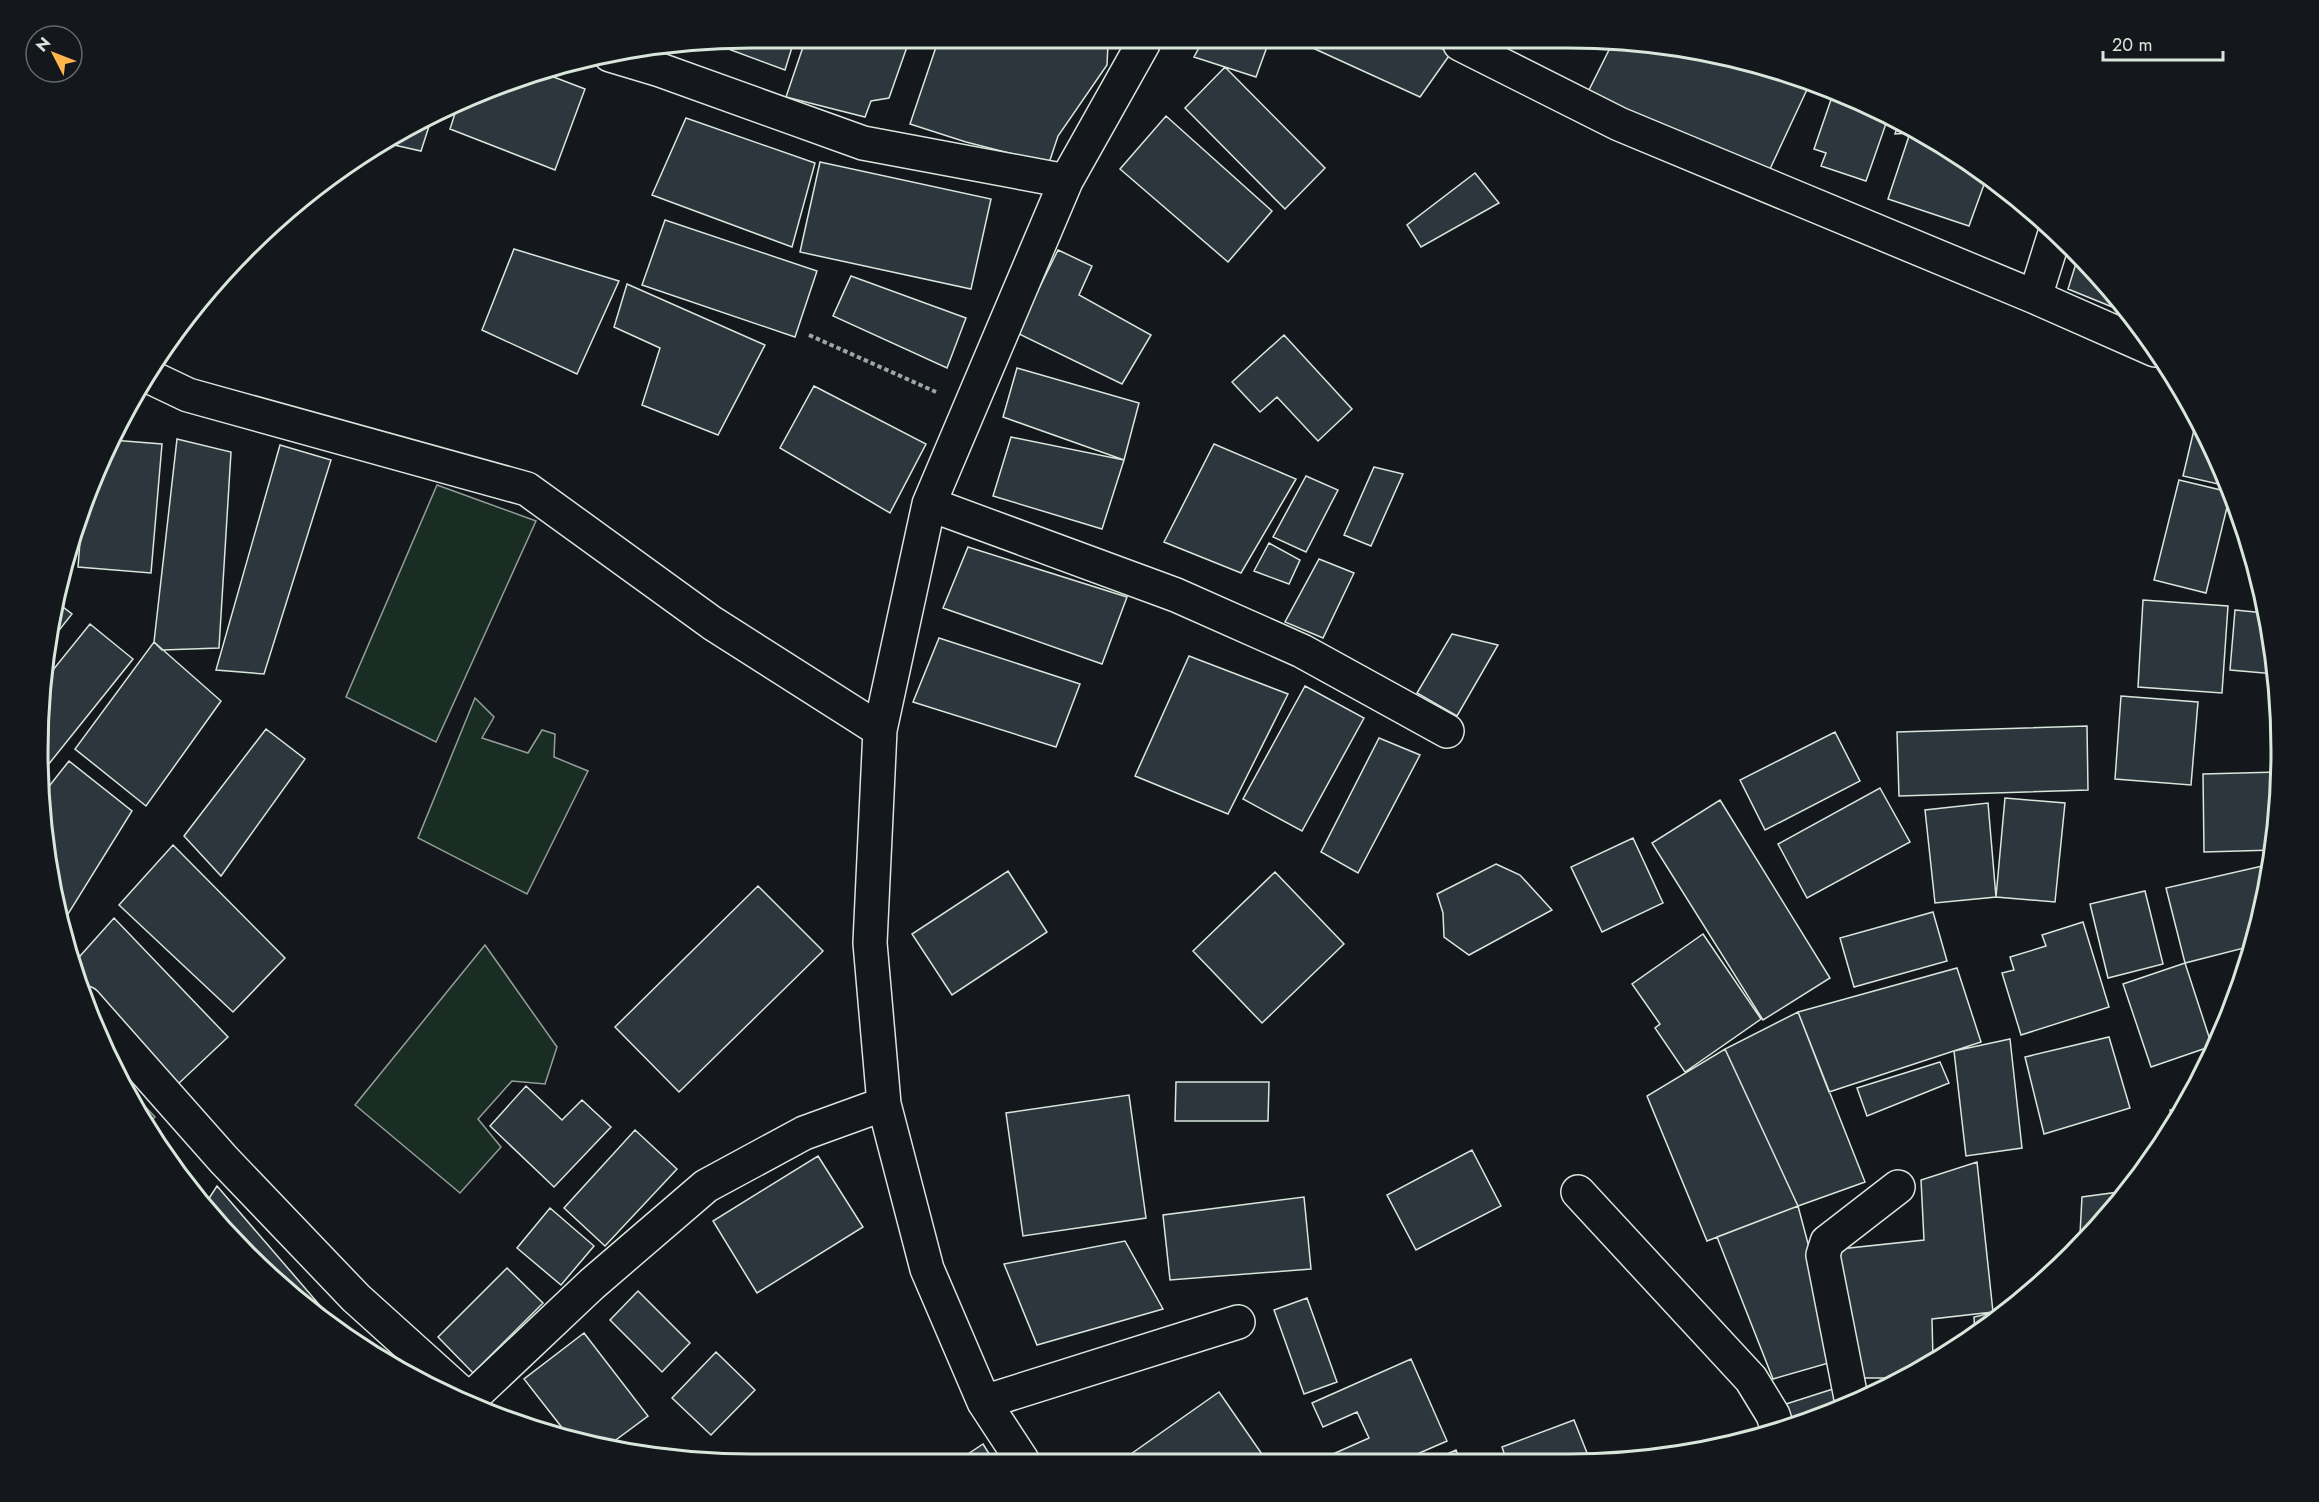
<svg xmlns="http://www.w3.org/2000/svg" width="2319" height="1502" font-family="Jost,sans-serif">
<rect width="100%" height="100%" fill="#14181c"/>
<!-- green -->
<path fill="#1a2d24" stroke="#939e99" stroke-width="1.5" d="M437 485 536 521 436 742 346 697Z
M475 698 494 717 482 738 528 753 542 730 555 734 554 757 588 771 527 894 418 838Z
M485 945 557 1047 545 1084 512 1081 478 1119 501 1147 460 1193 355 1105Z
M124 1084 155 1117 146 1125Z"/>
<!-- building -->
<path fill="#2c363c" stroke="#d8e6dc" stroke-width="1.5" d="M715 44H793L785 70Z
M804 44H908L889 98 871 101 865 117 786 97Z
M937 44H1108L1107 65 1058 136 1049 163 966 142 910 124Z
M1201 44H1268L1256 77 1194 57Z
M1304 44H1432L1451 53 1420 97Z
M1612 44H1661L1797 75 1811 81 1763 184 1588 92Z
M1225 67 1325 168 1285 209 1185 108Z
M538 71 585 89 555 170 450 129 457 107 522 75Z
M1834 91 1889 115 1866 181 1821 166 1826 153 1814 149Z
M1166 116 1272 211 1228 262 1120 169Z
M686 118 815 163 792 247 652 195Z
M431 120 421 151 385 143Z
M1899 122 1986 179 1969 226 1888 199 1910 133 1895 134Z
M820 162 991 199 971 289 800 252Z
M1475 173 1499 203 1421 247 1407 225Z
M665 220 817 271 795 337 642 285Z
M514 249 619 281 577 374 482 330Z
M1058 250 1092 266 1079 295 1151 335 1122 384 1017 333Z
M2078 257 2132 315 2068 289Z
M851 276 966 318 947 368 833 316Z
M627 284 765 345 718 435 642 405 660 348 614 327Z
M1284 335 1352 409 1318 441 1277 397 1260 412 1232 382Z
M1017 368 1139 403 1124 460 1003 417Z
M814 386 926 444 890 513 780 448Z
M2197 417 2208 435 2227 486 2183 476Z
M1011 437 1124 460 1102 529 993 496Z
M177 439 231 452 219 648 162 650 154 642Z
M112 440 162 444 151 573 78 567 83 504Z
M1214 444 1296 479 1241 573 1164 542Z
M280 445 331 460 264 674 216 670Z
M1374 467 1403 474 1371 546 1344 535Z
M1306 476 1338 490 1306 552 1273 537Z
M2179 480 2229 492 2230 495 2206 593 2154 580Z
M1269 543 1300 560 1289 584 1254 571Z
M968 547 1127 597 1102 664 943 608Z
M1319 559 1354 573 1323 638 1285 622Z
M2143 600 2228 606 2222 693 2138 687Z
M59 604 72 614 52 639Z
M2235 610 2265 613 2275 674 2230 670Z
M90 624 133 659 48 765 39 757V705L44 681Z
M1452 634 1498 645 1457 716 1417 693Z
M939 638 1080 684 1056 747 913 702Z
M154 642 221 701 146 806 75 749Z
M1189 656 1288 694 1228 814 1135 776Z
M1305 686 1364 718 1302 831 1243 799Z
M2121 696 2198 702 2191 785 2115 779Z
M2087 726 2088 790 1899 796 1897 732Z
M266 729 305 759 221 876 184 836Z
M1835 732 1860 781 1765 830 1740 780Z
M1379 738 1420 755 1358 873 1321 852Z
M69 761 132 811 60 927 39 799Z
M2278 772 2274 850 2204 852 2203 774Z
M1880 788 1910 842 1807 898 1778 844Z
M2005 798 2065 803 2055 902 1996 897Z
M1720 800 1830 978 1763 1020 1652 843Z
M1988 803 1996 897 1935 903 1925 810Z
M1633 838 1663 903 1602 932 1571 867Z
M173 845 285 958 233 1012 119 905Z
M1496 864 1520 875 1552 910 1469 955 1444 937 1443 913 1437 894Z
M2271 864 2252 946 2185 963 2166 888Z
M1008 871 1047 932 952 995 912 934Z
M1275 872 1344 944 1262 1023 1193 951Z
M758 886 823 951 679 1092 615 1027Z
M2145 891 2163 964 2108 978 2090 904Z
M1933 912 1947 961 1854 987 1840 938Z
M114 918 228 1037 177 1085 74 971 72 965Z
M2083 922 2109 1007 2021 1035 2002 973 2014 970 2010 957 2046 946 2042 935Z
M1703 934 1761 1019 1685 1072 1655 1028 1660 1024 1632 984Z
M2185 963 2212 1046 2151 1067 2123 984Z
M1957 968 1981 1042 1829 1092 1798 1012Z
M1798 1012 1865 1182 1798 1206 1725 1049Z
M2109 1037 2130 1108 2044 1134 2025 1057Z
M2010 1039 2022 1148 1966 1156 1954 1051Z
M1725 1049 1798 1206 1707 1241 1647 1096Z
M1940 1062 1949 1083 1867 1116 1857 1088Z
M1176 1082H1269L1268 1121H1175Z
M526 1086 562 1120 582 1100 611 1127 554 1187 490 1126Z
M1129 1095 1146 1218 1023 1236 1006 1113Z
M2187 1106 2186 1107 2173 1125 2170 1110Z
M635 1130 677 1169 605 1246 564 1208Z
M1472 1150 1501 1206 1416 1250 1387 1195Z
M818 1156 863 1227 757 1293 713 1221Z
M1977 1162 1993 1312 1932 1319 1933 1360 1904 1378H1855L1844 1339 1840 1249 1924 1240 1921 1180Z
M217 1186 336 1324 335 1326 281 1288 206 1203Z
M2126 1191 2105 1221 2083 1241 2080 1234 2082 1197Z
M1304 1197 1311 1269 1170 1280 1163 1215Z
M1798 1206 1839 1360 1773 1379 1717 1237Z
M550 1208 594 1246 561 1285 517 1248Z
M1125 1241 1163 1309 1037 1345 1004 1264Z
M507 1268 543 1303 473 1373 438 1337Z
M638 1291 690 1343 662 1372 610 1320Z
M1307 1298 1337 1382 1304 1394 1274 1310Z
M2012 1308 2003 1317 1975 1334 1974 1317Z
M584 1333 648 1416 609 1445 567 1434 524 1379Z
M716 1352 755 1390 711 1435 672 1398Z
M1411 1359 1447 1441 1399 1462H1315L1369 1438 1357 1412 1323 1427 1312 1403Z
M1833 1389 1839 1408 1793 1425 1786 1404Z
M1219 1392 1264 1457 1258 1461H1121Z
M1574 1420 1591 1463 1507 1462 1502 1447Z
M983 1444 993 1460H959Z
M1456 1450 1461 1462H1429Z"/>
<g fill="none" stroke-linecap="round" stroke-linejoin="round">
<defs>
<path id="street" d="M1460 44 1619 124 2035 297 2155 350
M610 55 660 70 863 143 1066 181
M2035 297 2055 233
M146 375 188 395 527 489 712 623 880 730
M929 504 1176 595 1302 651 1447 731
M85 1003 224 1160 356 1298 469 1400
M1578 1192 1751 1379 1773 1415 1778 1431
M984 1402 1238 1322
M1852 1403 1823 1255 1827 1242 1898 1187
M465 1404 592 1284 706 1186 804 1133 884 1104
M1022 1460 984 1402 927 1269 884 1104 870 943 880 730 929 504 1066 181 1143 44"/>
</defs>
<!-- street casing -->
<use href="#street" stroke="#d8e6dc" stroke-width="36"/>
<!-- path -->
<path stroke="#9da8a2" stroke-width="4" stroke-dasharray="4.5 3" stroke-linecap="butt" d="M809 335 936 392"/>
<!-- street -->
<use href="#street" stroke="#14181c" stroke-width="33"/>
</g>
<!-- crop -->
<path d="M0 0H2319V1502H0ZM751 48H1568A703 703 0 0 1 2271 751V751A703 703 0 0 1 1568 1454H751A703 703 0 0 1 48 751V751A703 703 0 0 1 751 48Z" fill="#14181c" fill-rule="evenodd"/>
<path fill="none" stroke="#d8e6dc" stroke-width="3" d="M751 48H1568A703 703 0 0 1 2271 751V751A703 703 0 0 1 1568 1454H751A703 703 0 0 1 48 751V751A703 703 0 0 1 751 48Z"/>
<!-- north arrow -->
<g transform="translate(54 54) rotate(312)"><circle r="28" fill="#14181c" stroke="#626a69" stroke-width="1.5"/>
<path d="M0-4.5L10 22L0 15L-10 22Z" fill="#ffb74d"/>
<text y="-9" font-size="16" font-weight="bold" text-anchor="middle" fill="#d8e6dc">N</text>
</g>
<!-- scale -->
<path d="M2103 51v9h120v-9" fill="none" stroke="#d8e6dc" stroke-width="3"/>
<text x="2112" y="51" font-size="18" fill="#d8e6dc" stroke="#14181c" stroke-width="4.5" paint-order="stroke">20 m</text>
</svg>
